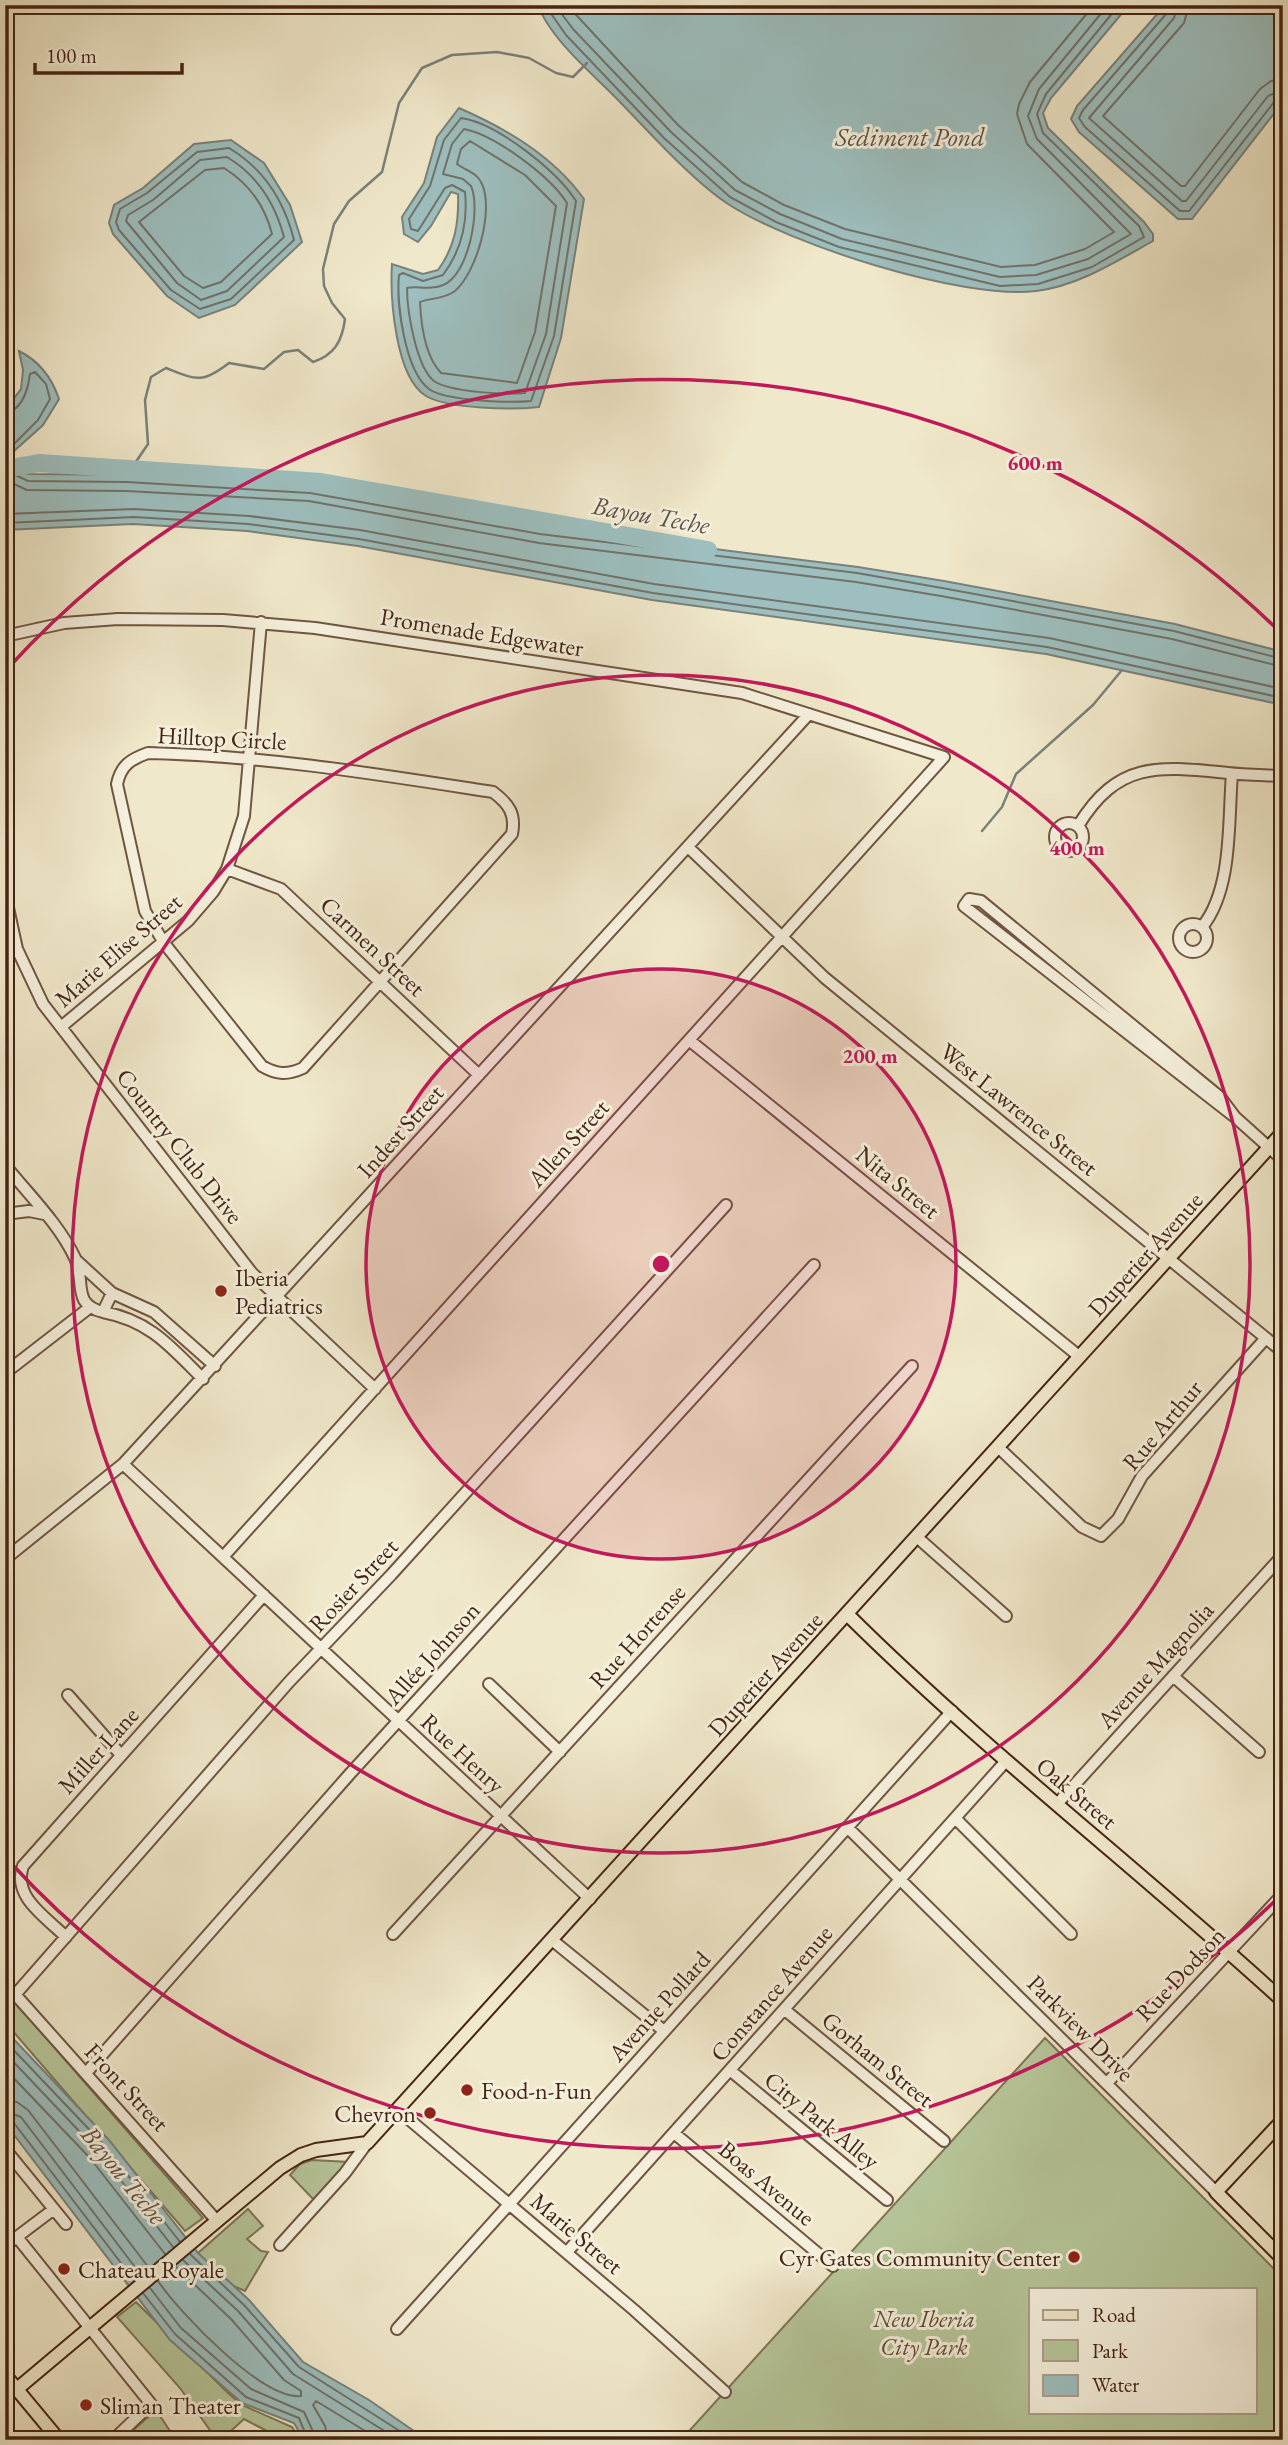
<svg xmlns="http://www.w3.org/2000/svg" width="1288" height="2445" font-family="'EB Garamond',serif">
<rect width="100%" height="100%" fill="#f0e8ca"/>
<filter id="stains"><feTurbulence type="fractalNoise" baseFrequency=".00286" numOctaves="4"/><feColorMatrix values="0 0 0 0 .2 0 0 0 0 .09 0 0 0 0 .02 0 0 0 .5 -.17"/></filter>
<radialGradient id="worn" r=".72"><stop offset=".6" stop-color="#630" stop-opacity="0"/><stop offset="1" stop-color="#630" stop-opacity=".3"/></radialGradient>
<!-- green -->
<path fill="#b6c69a" stroke="#7e7556" stroke-width="2" fill-rule="evenodd" d="M5 1991 203 2218 185 2231 5 2022Z
M1045 2038 1283 2278V2440H681ZM1031 2289H1255V2412H1031Z
M312 2160 348 2162 315 2201 290 2175 300 2164Z
M248 2209 263 2226 247 2239 261 2251 268 2252 245 2291 229 2284 198 2253Z
M136 2302 227 2392 242 2405 292 2427 301 2440H284L244 2419 221 2440H217L180 2388 117 2317Z
M156 2410 176 2440H122Z"/>
<!-- water -->
<path fill="#9dbfbf" stroke="#7a817a" stroke-width="2" d="M538 5H1129L1051 98 1043 113 1048 128 1144 222 1153 234V241C1117 261 1078 286 1036 291 963 300 791 245 728 204 693 181 650 133 620 102 595 76 550 39 538 5Z
M1165 5H1283V102L1192 219H1178L1079 132 1071 119 1077 106Z
M459 108C507 129 553 156 584 199L561 338 539 407C513 410 448 409 426 396 395 377 390 297 392 264L423 274 438 270C455 247 459 223 458 194L451 192 431 226 418 242 404 234 402 217 424 183 437 137Z
M231 140 264 163 290 205 302 242 235 305 199 318 167 296 113 234 109 223 114 205 143 188 194 144Z
M19 351C39 361 52 378 59 399L43 425 13 452 15 468 28 474 127 475 310 486 541 527 858 567 944 581 1175 624 1283 652V705L1046 654 652 600 358 546 247 531 133 524 5 530V410L21 389 23 370Z
M5 2030 109 2140 198 2253 249 2300 303 2362 369 2400 427 2440H304L294 2423 242 2403 170 2340 5 2123Z"/>
<g fill="none" stroke-linecap="round" stroke-linejoin="round">
<!-- shore -->
<path stroke="#717269" stroke-width="2" d="M545 5 566 35 664 138 730 197 776 222 839 247 1000 286 1038 284 1092 267 1144 237 1139 226 1043 133 1037 114 1046 94 1119 5
M555 5 573 29 671 132 735 190 780 214 842 239 1000 277 1036 275 1088 259 1131 234 1037 139 1028 116 1039 89 1108 5
M567 5 678 125 742 182 784 205 845 229 1001 267 1035 265 1085 249 1114 232 1027 144 1017 114 1019 104 1030 82 1094 5
M1169 5 1167 13 1083 110 1079 118 1085 127 1180 211H1189L1274 102 1283 99
M1178 5 1174 18 1089 118 1182 201H1186L1268 96 1283 90
M1189 5 1184 23 1103 116 1181 186H1185L1192 177 1260 89 1271 81 1283 79
M461 118C497 123 557 171 576 201L554 336 531 401C511 403 445 401 429 389 405 371 396 303 399 275L403 273 423 281 443 275C461 251 468 222 465 192L452 185 445 188 418 231 411 229 409 219 430 186 444 140Z
M464 129C495 135 550 176 567 203L546 334 525 393C506 395 449 392 434 381 416 367 407 310 407 288 416 285 430 291 443 285 469 275 481 208 471 186L463 179 443 174 452 144Z
M470 141 525 175 556 206 535 332 517 383 441 373C425 356 421 325 420 302 430 298 445 299 455 291 477 272 494 210 482 184 477 172 466 171 457 164L461 149Z
M229 148C264 169 284 200 294 240L231 299 200 309 171 290 119 230 116 222 120 209 147 193 197 152Z
M227 157C257 175 275 203 284 237L227 291 201 300 177 283 126 221 128 215 153 200 200 160Z
M224 168C248 183 265 206 272 234L221 282 203 288 184 276 139 222 205 170Z
M5 413C23 410 28 389 30 374L35 372 46 384 50 399 38 420 6 452 9 472 28 481 127 482 310 493 540 534 857 573 942 588 1174 631 1283 659
M5 480 27 490 126 491 309 501 539 543 856 582 941 596 1172 639 1283 667
M5 514 134 509 249 516 360 530 654 584 1049 638 1283 689
M5 523 134 517 248 524 359 539 653 593 1047 647 1283 698
M5 2041 104 2145 180 2242
M5 2053 98 2151 173 2247
M5 2069 90 2158 165 2254
M5 2100 17 2102 28 2110 149 2268
M5 2111 21 2117 141 2275
M5 2120 14 2123 134 2280
M190 2254 244 2305 299 2367 414 2440
M183 2260 238 2311 293 2374 399 2440
M158 2281C179 2312 262 2400 301 2396V2391L284 2380 231 2319 175 2266
M150 2288 181 2328 251 2389 304 2412 317 2440
M143 2293 175 2334 246 2397 299 2418 308 2440
M328 2440 325 2426 313 2405 316 2401 380 2440"/>
<!-- stream -->
<path stroke="#7a817a" stroke-width="2.5" d="M127 475 148 444 145 400 151 377 166 368C196 380 202 384 229 363L264 369 284 352 298 350 313 362C334 355 342 342 345 319L332 303 324 286 323 269 334 224 349 201 382 172 399 103 422 68 452 55 497 52 529 58 556 73 573 77 587 63
M982 831 1002 807 1016 774 1093 705 1122 670"/>
<!-- river -->
<path stroke="#9dbfbf" stroke-width="18" d="M5 469 39 463 321 482 708 550"/>
<defs>
<path id="minor" d="M5 636 64 623 118 619 223 620 315 628 742 693 944 757 223 1557
M148 753C267 756 376 774 493 792 509 804 516 814 512 834L303 1068C288 1075 277 1075 262 1066L164 943 145 911 117 784C121 765 131 759 148 753Z
M1055 837a14 14 0 1 1 28 0a14 14 0 1 1-28 0Z
M1078 826C1118 760 1160 766 1228 773 1246 775 1265 775 1283 776
M688 847 825 978 1283 1352
M227 869 281 889 479 1075
M5 894 17 949 43 1004 252 1273 375 1389
M1179 938a14 14 0 1 1 28 0a14 14 0 1 1-28 0Z
M1202 927C1233 889 1228 821 1232 774
M61 1027 188 921 213 892 227 869 244 816 261 622
M689 1040 1080 1357
M1235 1117 1220 1097 981 901 969 899 964 906 1235 1117 1283 1160
M5 1165C29 1195 59 1224 75 1258 86 1282 71 1304 103 1312L112 1293
M5 1190 6 1167
M5 1214 29 1211 44 1214
M77 1261 112 1293 154 1312 215 1366
M103 1312C150 1321 170 1346 203 1379
M5 1373 89 1308
M999 1448 1082 1527 1101 1536 1118 1519 1142 1476 1266 1338
M123 1464 590 1899
M918 1538 1006 1616
M5 1559 123 1464 809 714
M1173 1676 1259 1752
M489 1684 560 1752
M68 1695 121 1755
M1058 1803 1283 1555
M955 1818 1071 1934
M848 1828 1216 2192
M393 1934 912 1366
M66 1937C46 1917 12 1897 23 1866L264 1595
M552 1940 664 2031
M5 1983 217 2221
M14 1996 289 1682 391 1575 726 1205
M785 2010 944 2141
M731 2071 887 2200
M86 2073 348 1776 814 1265
M1107 2083 1283 1894
M398 2110 634 2310 725 2392
M674 2133 833 2266
M5 2149 66 2224
M17 2237 151 2404 113 2440
M280 2245 345 2173 367 2143
M5 2246 54 2209
M567 2252 1006 1761
M397 2329 952 1711"/>
<path id="major" d="M848 1615C985 1751 1140 1870 1283 2001
M1283 2120 1216 2192 1283 2259
M5 2375 59 2440
M17 2389 280 2168 301 2155 316 2150 367 2143 1283 1132"/>
</defs>
<!-- minor casing -->
<use href="#minor" stroke="#705541" stroke-width="14"/>
<!-- major casing -->
<use href="#major" stroke="#452413" stroke-width="16"/>
<!-- minor -->
<use href="#minor" stroke="#f5f0dd" stroke-width="10"/>
<!-- major -->
<use href="#major" stroke="#f0e8ca" stroke-width="12"/>
</g>
<!-- distance rings -->
<circle cx="661" cy="1264" r="295" fill="#c2185b" fill-opacity=".12"/>
<g fill="none" stroke="#c2185b" stroke-width="3.5">
<circle cx="661" cy="1264" r="295"/>
<circle cx="661" cy="1264" r="589"/>
<path d="M1281 1895A884 884 0 0 1 9 1861M9 667A884 884 0 0 1 1281 633"/>
</g>
<!-- markers -->
<g fill="#8f2418" stroke="#f5f0dd" stroke-width="2.5">
<circle cx="221" cy="1291" r="7"/>
<circle cx="467" cy="2090" r="7"/>
<circle cx="430" cy="2113" r="7"/>
<circle cx="1074" cy="2257" r="7"/>
<circle cx="64" cy="2269" r="7"/>
<circle cx="86" cy="2405" r="7"/>
</g>
<g text-anchor="middle" dominant-baseline="central" stroke-width="6" stroke-linejoin="round" paint-order="stroke">
<!-- street labels -->
<g font-size="24" fill="#452413" stroke="#f5f0dd">
<text transform="translate(482 632) rotate(9)">Promenade Edgewater</text>
<text transform="translate(222 738) rotate(3)">Hilltop Circle</text>
<text transform="translate(373 946) rotate(43)">Carmen Street</text>
<text transform="translate(118 950) rotate(-41)">Marie Elise Street</text>
<text transform="translate(1019 1109) rotate(39)">West Lawrence Street</text>
<text transform="translate(400 1131) rotate(-48)">Indest Street</text>
<text transform="translate(568 1143) rotate(-48)">Allen Street</text>
<text transform="translate(180 1146) rotate(52)">Country Club Drive</text>
<text transform="translate(898 1182) rotate(39)">Nita Street</text>
<text transform="translate(1145 1254) rotate(-48)">Duperier Avenue</text>
<text transform="translate(1162 1425) rotate(-50)">Rue Arthur</text>
<text transform="translate(353 1585) rotate(-47)">Rosier Street</text>
<text transform="translate(637 1636) rotate(-48)">Rue Hortense</text>
<text transform="translate(432 1653) rotate(-48)">Allée Johnson</text>
<text transform="translate(1155 1665) rotate(-48)">Avenue Magnolia</text>
<text transform="translate(765 1674) rotate(-48)">Duperier Avenue</text>
<text transform="translate(98 1750) rotate(-48)">Miller Lane</text>
<text transform="translate(463 1753) rotate(43)">Rue Henry</text>
<text transform="translate(1077 1793) rotate(40)">Oak Street</text>
<text transform="translate(1180 1974) rotate(-47)">Rue Dodson</text>
<text transform="translate(771 1993) rotate(-49)">Constance Avenue</text>
<text transform="translate(659 2006) rotate(-48)">Avenue Pollard</text>
<text transform="translate(1081 2028) rotate(45)">Parkview Drive</text>
<text transform="translate(878 2059) rotate(39)">Gorham Street</text>
<text transform="translate(127 2087) rotate(47)">Front Street</text>
<text transform="translate(822 2120) rotate(39)">City Park Alley</text>
<text transform="translate(767 2183) rotate(40)">Boas Avenue</text>
<text transform="translate(577 2233) rotate(40)">Marie Street</text>
</g>
<!-- poi labels -->
<g font-size="24" fill="#452413" stroke="#f5f0dd" text-anchor="start">
<text x="235" y="1277">Iberia<tspan x="235" dy="28">Pediatrics</tspan></text>
<text x="481" y="2090">Food-n-Fun</text>
<text x="416" y="2113" text-anchor="end">Chevron</text>
<text x="1060" y="2257" text-anchor="end">Cyr Gates Community Center</text>
<text x="78" y="2269">Chateau Royale</text>
<text x="100" y="2405">Sliman Theater</text>
</g>
<!-- park labels -->
<g font-size="24" font-style="italic" fill="#614c35" stroke="#f5f0dd">
<text x="924" y="2318">New Iberia<tspan x="924" dy="28">City Park</tspan></text>
</g>
<!-- water labels -->
<g font-size="26" font-style="italic" fill="#5f5247" stroke="#f5f0dd">
<text x="910" y="137">Sediment Pond</text>
<text transform="translate(651 515) rotate(10)">Bayou Teche</text>
<text transform="translate(124 2175) rotate(51)">Bayou Teche</text>
</g>
</g>
<circle cx="661" cy="1264" r="10" fill="#c2185b" stroke="#f5f0dd" stroke-width="3.5"/>
<g font-size="21" text-anchor="middle" font-weight="bold" fill="#c2185b" stroke="#f5f0dd" stroke-width="6" stroke-linejoin="round" paint-order="stroke">
<text x="1035" y="470">600 m</text>
<text x="1077" y="855">400 m</text>
<text x="870" y="1063">200 m</text>
</g>
<!-- margin -->
<rect width="1288" height="2445" fill="none" stroke="#f0e8ca" stroke-width="28"/>
<rect x="7" y="7" width="1274" height="2431" fill="none" stroke="#452413" stroke-width="3.5"/>
<rect x="14" y="14" width="1260" height="2417" fill="none" stroke="#452413" stroke-width="2"/>
<!-- legend -->
<rect x="1029" y="2288" width="228" height="126" fill="#f5f0dd" stroke="#af9e8c" stroke-width="2"/>
<rect x="1043" y="2310" width="35" height="10" fill="#f0e8ca" stroke="#af9e8c" stroke-width="2"/>
<text x="1092" y="2322" font-size="21" fill="#452413">Road</text>
<rect x="1043" y="2340" width="35" height="21" fill="#b6c69a" stroke="#af9e8c" stroke-width="2"/>
<text x="1092" y="2358" font-size="21" fill="#452413">Park</text>
<rect x="1043" y="2375" width="35" height="21" fill="#9dbfbf" stroke="#af9e8c" stroke-width="2"/>
<text x="1092" y="2392" font-size="21" fill="#452413">Water</text>
<!-- scale -->
<path d="M35 63v10h147v-10" fill="none" stroke="#452413" stroke-width="3.5"/>
<text x="46" y="63" font-size="21" fill="#452413" stroke="#f5f0dd" stroke-width="5" paint-order="stroke">100 m</text>
<rect width="100%" height="100%" filter="url(#stains)"/>
<rect width="100%" height="100%" fill="url(#worn)"/>
</svg>
